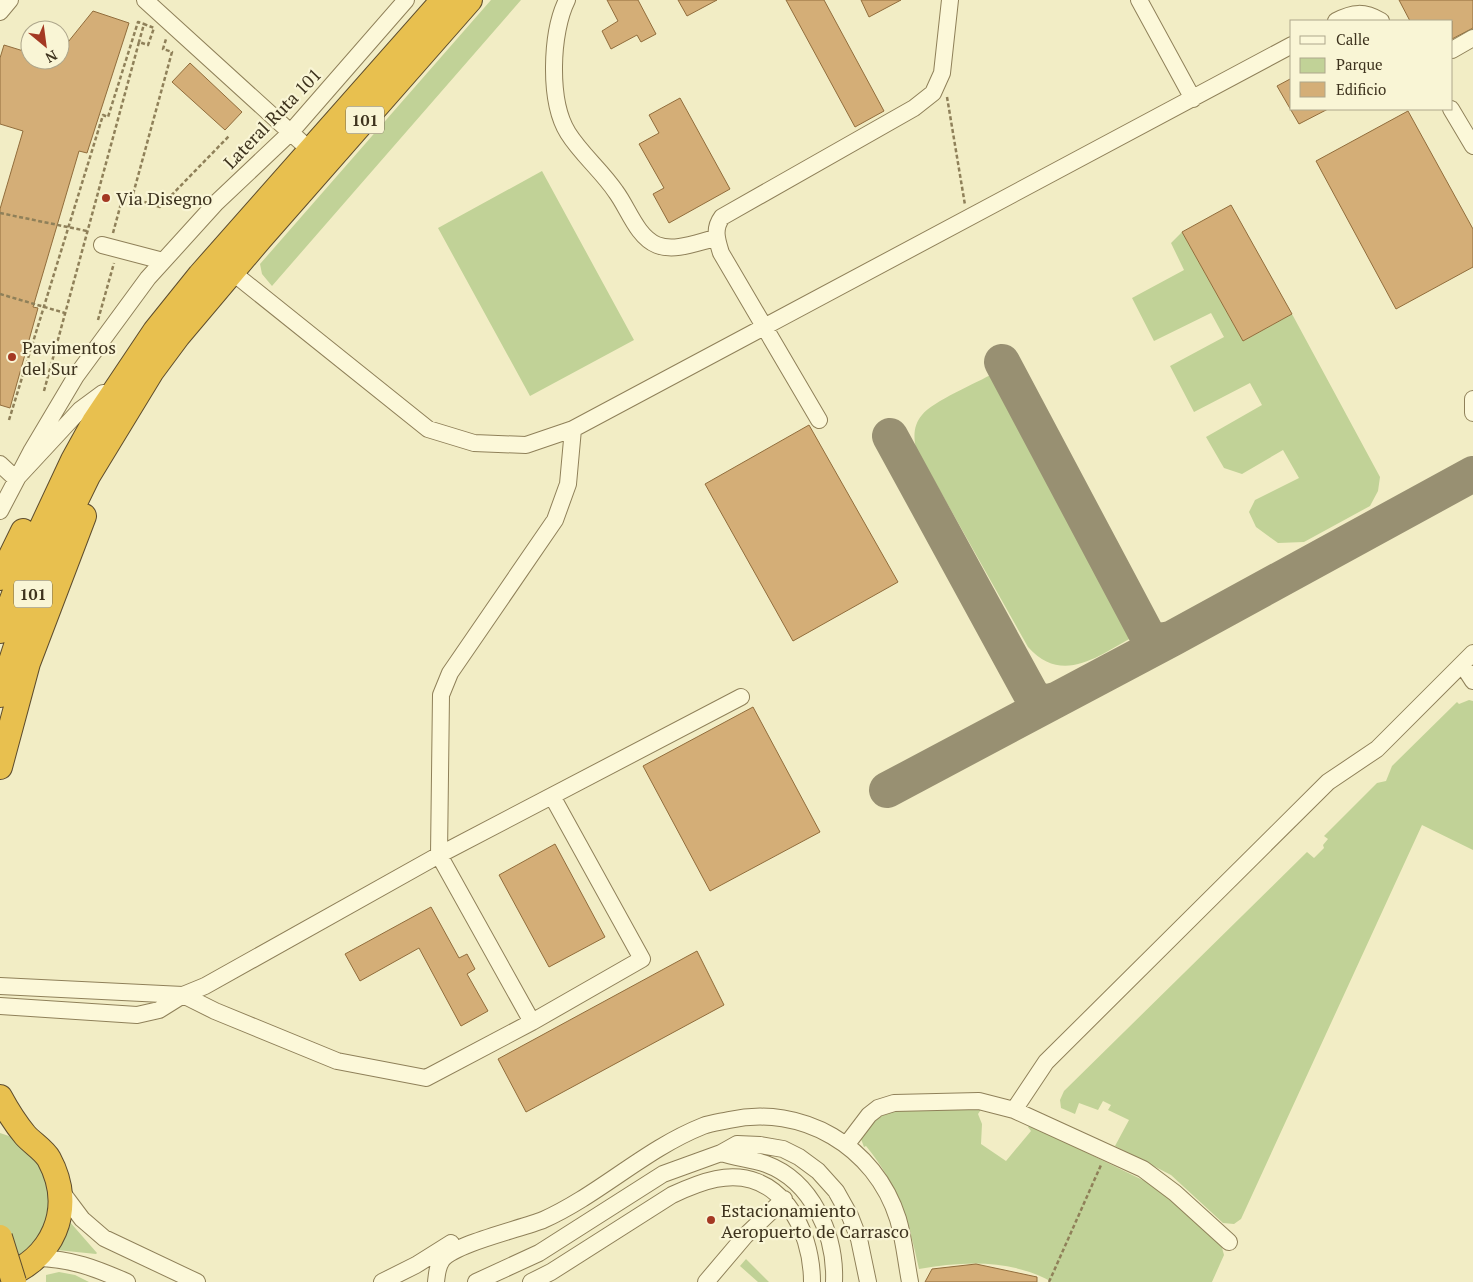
<svg xmlns="http://www.w3.org/2000/svg" width="1473" height="1282" font-family="'PT Serif',serif">
<rect width="100%" height="100%" fill="#f2edc5"/>
<!-- green -->
<path fill="#c1d297" d="M491 0H521L272 286 262 274 260 264Z
M542 171 634 340 530 396 438 228Z
M1182 232 1243 341 1292 314 1380 477 1378 491 1370 506 1304 542 1278 543 1256 527 1249 512 1255 500 1299 478 1283 450 1242 474 1224 468 1206 437 1262 405 1250 383 1194 412 1170 366 1224 337 1211 313 1154 341 1132 298 1184 270 1171 243Z
M994 373 1135 636C1099 655 1063 686 1028 647L916 448C913 436 914 424 922 415 933 401 977 383 994 373Z
M1469 700 1473 701V850L1422 825 1241 1219 1234 1224 1223 1223 1171 1175 1115 1146 1129 1120 1108 1110 1111 1105 1103 1101 1098 1110 1079 1103 1075 1114 1061 1108 1060 1100 1064 1091 1307 852 1314 858 1324 848 1323 845 1328 839 1324 836 1377 783 1386 781 1392 766 1457 702 1459 704Z
M982 1108 978 1114 982 1124 981 1144 1006 1161 1031 1131 1028 1127 1030 1125 1157 1187 1221 1244 1224 1255 1212 1282H1052C1010 1259 965 1261 919 1269 909 1221 898 1185 866 1146L864 1147 861 1139 876 1118 889 1111Z
M0 1133 12 1137 42 1166 51 1206 46 1227 35 1245 0 1268Z
M69 1221 97 1253 96 1254 57 1250Z
M746 1259 769 1282H758L740 1266Z
M59 1272 75 1275 89 1282H46V1275Z"/>
<g fill="none" stroke-linecap="round" stroke-linejoin="round">
<!-- taxiway -->
<path stroke="#989072" stroke-width="36" d="M1002 362 1146 633C1154 642 1162 641 1173 638
M890 436 1032 696 1044 703 1055 700
M887 790 1173 638 1473 474"/>
</g>
<!-- building -->
<path fill="#d4ae77" stroke="#916d3c" d="M607 0H638L656 34 641 42 637 35 611 49 602 31 618 21Z
M678 0H717L687 16Z
M786 0H824L884 111 855 127Z
M861 0H901L869 17Z
M1399 0H1473V28L1452 39V21H1410Z
M93 11 129 23 87 153 79 151 33 307 38 308 10 408 0 405V209L23 131 0 124V58L4 45 30 53V60H60V52Z
M190 63 242 112 225 130 172 82Z
M1292 78V109H1328L1299 124 1277 86Z
M680 98 730 189 669 223 653 194 664 188 639 144 659 133 649 115Z
M1408 111 1473 229V267L1396 309 1316 161Z
M1231 205 1292 314 1243 341 1182 232Z
M809 425 898 582 793 641 705 484Z
M753 707 820 832 710 891 643 766Z
M555 844 605 937 549 967 499 875Z
M431 907 459 958 467 954 475 969 467 974 488 1011 461 1026 419 948 360 981 345 954Z
M697 951 724 1005 526 1112 498 1059Z
M976 1264 1037 1277V1282H925L932 1269Z"/>
<g fill="none" stroke-linecap="round" stroke-linejoin="round">
<defs>
<path id="minor" d="M145 0 311 151
M567 0C551 32 548 101 568 133 581 154 602 171 616 192 628 208 637 237 657 245 675 252 698 242 716 238
M1139 0 1193 99
M0 12 10 0
M1336 21C1353 12 1364 11 1381 21
M1452 50 1473 38
M1451 109 1473 146
M102 245 163 261
M232 272 428 429 474 443 526 445 573 429 1292 45
M1473 399V413
M819 420 721 253C717 240 713 229 722 217L914 108 933 93 942 73 950 0
M0 464 16 479 80 410 103 393
M0 511 32 450 76 376 148 278 216 203 290 133 406 0
M1462 664 1473 681
M0 986 183 995 205 986 439 855 741 697
M0 1006 137 1015 159 1010 183 995 215 1011 337 1061 426 1078 532 1022 642 959 552 796
M532 1022 439 855 441 695 450 673 555 520 568 484 573 429
M847 1144 869 1115 878 1108 894 1103 979 1101 1014 1110
M721 1153C736 1158 752 1159 766 1164 812 1181 836 1235 834 1282
M61 1191 82 1219 104 1238 197 1282
M1229 1242 1175 1193 1143 1169 1014 1110 1046 1062 1328 782 1377 749 1473 653
M37 1258C72 1259 95 1268 127 1282
M382 1282 416 1265 451 1243
M436 1282C437 1274 437 1267 442 1260 454 1244 520 1229 543 1220 599 1195 645 1149 703 1126 711 1123 720 1122 729 1120 802 1104 875 1146 898 1219 904 1239 906 1261 910 1282
M476 1282 539 1253 663 1174 721 1153 737 1144 760 1145 783 1149 799 1157 818 1171 836 1191 850 1216 859 1239 868 1282
M531 1282 551 1272 672 1195C687 1188 701 1182 716 1179 779 1166 812 1228 812 1282
M706 1282 745 1236 784 1199"/>
<path id="highway" d="M0 578 23 531
M0 631 30 552 73 460 94 422 155 331 200 275 443 0
M0 695 28 609 46 562 88 476 152 371 178 336 260 239 470 0
M0 767 28 663 84 516
M0 1097C7 1110 15 1123 25 1135 32 1143 44 1150 49 1159 76 1209 53 1261 0 1278"/>
</defs>
<!-- minor casing -->
<use href="#minor" stroke="#8f8059" stroke-width="18"/>
<!-- highway casing -->
<use href="#highway" stroke="#5d4c2d" stroke-width="26"/>
<!-- path -->
<path stroke="#8f8059" stroke-width="2.5" stroke-dasharray="4 2.5" stroke-linecap="butt" d="M947 97 965 205
M132 198 160 207 229 136
M0 213 87 231
M113 233 123 196 132 198 172 52 163 49 166 39
M0 294 65 313
M98 320 114 263
M44 391 139 42 148 45 154 28 144 24 139 42
M9 420 103 115 108 117 138 22 144 24
M1049 1282 1101 1165"/>
<!-- minor -->
<use href="#minor" stroke="#fcf8d9" stroke-width="16"/>
<!-- highway -->
<use href="#highway" stroke="#e8c04f" stroke-width="24"/>
<defs>
<path id="highway-bridge" d="M0 1237 14 1282"/>
</defs>
<!-- highway-bridge casing -->
<use href="#highway-bridge" stroke="#5d4c2d" stroke-width="26" stroke-linecap="butt"/>
<!-- highway-bridge -->
<use href="#highway-bridge" stroke="#e8c04f" stroke-width="24"/>
</g>
<!-- markers -->
<g fill="#a43923" stroke="#f9f5d5" stroke-width="2">
<circle cx="106" cy="198" r="5"/>
<circle cx="12" cy="357" r="5"/>
<circle cx="711" cy="1220" r="5"/>
</g>
<g text-anchor="middle" dominant-baseline="central" stroke-width="4.5" stroke-linejoin="round" paint-order="stroke">
<!-- shield labels -->
<g fill="#f9f5d5" stroke="#766d55" stroke-width="1">
<rect x="346" y="106.5" width="38" height="27" rx="4"/>
<rect x="14" y="580.5" width="38" height="27" rx="4"/>
</g>
<g font-size="16" font-weight="bold" fill="#3e331e">
<text x="365" y="120">101</text>
<text x="33" y="594">101</text>
</g>
<!-- street labels -->
<g font-size="18" fill="#3e331e" stroke="#f9f5d5">
<text transform="translate(272 118) rotate(-46)">Lateral Ruta 101</text>
</g>
<!-- poi labels -->
<g font-size="18" fill="#3e331e" stroke="#f9f5d5" text-anchor="start">
<text x="116" y="198">Via Disegno</text>
<text x="22" y="347">Pavimentos<tspan x="22" dy="21">del Sur</tspan></text>
<text x="721" y="1210">Estacionamiento<tspan x="721" dy="21">Aeropuerto de Carrasco</tspan></text>
</g>
</g>
<!-- legend -->
<rect x="1290" y="20" width="162" height="90" fill="#f9f5d5" stroke="#aea78c"/>
<rect x="1300" y="36" width="25" height="8" fill="#fcf8d9" stroke="#aea78c"/>
<text x="1336" y="45" font-size="15" fill="#3e331e">Calle</text>
<rect x="1300" y="58" width="25" height="15" fill="#c1d297" stroke="#aea78c"/>
<text x="1336" y="70" font-size="15" fill="#3e331e">Parque</text>
<rect x="1300" y="82" width="25" height="15" fill="#d4ae77" stroke="#aea78c"/>
<text x="1336" y="95" font-size="15" fill="#3e331e">Edificio</text>
<!-- north arrow -->
<g transform="translate(45 45) rotate(151)"><circle r="24" fill="#f9f5d5" stroke="#aea78c"/>
<path d="M0-4L9 19L0 12L-9 19Z" fill="#a43923"/>
<text y="-8" font-size="14" font-weight="bold" text-anchor="middle" fill="#3e331e">N</text>
</g>
</svg>
